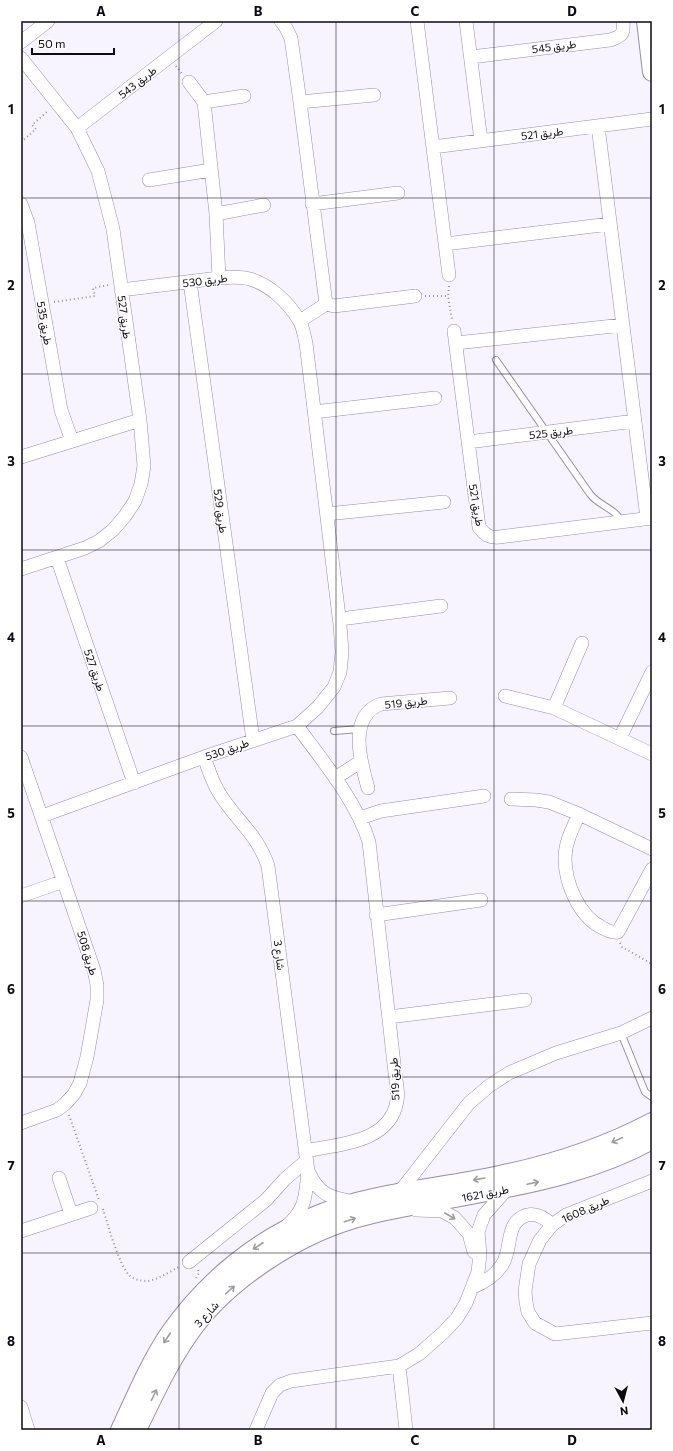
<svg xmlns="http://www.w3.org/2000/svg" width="673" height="1451" font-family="Commissioner,Vazirmatn,sans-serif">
<rect width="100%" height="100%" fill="#f7f3ff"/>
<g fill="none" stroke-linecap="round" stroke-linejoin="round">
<defs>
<path id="lane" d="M496 360 590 494C599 506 617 509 621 522
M334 731 360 729
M621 1033 645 1092 652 1097"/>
<path id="street" d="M281 21 286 28 291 38 300 102 326 304 300 321
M417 21 449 275
M466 21 481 141
M21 42 48 21
M471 57 610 40C623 36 624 33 623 21
M21 58 77 128 98 171 113 229 140 420 144 466 141 484 135 501 125 516 113 530 99 541 85 548 21 569
M189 82 204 102 216 214 219 278
M204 102 244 96
M300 102 374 95
M598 126 647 518
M77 128 216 21
M433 147 652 119
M149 180 211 170
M21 204 28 223 61 410 72 441
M312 204 398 193
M216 214 264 205
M445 244 610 224
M190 282 253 740
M326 304 334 306 415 296
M454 331 479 527C485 535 489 538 499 537L652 518
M456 343 623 325
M314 412 435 398
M468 442 635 421
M21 457 140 420
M327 514 444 502
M57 558 134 783
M340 619 441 606
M505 696 554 708 652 754
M554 708 582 643
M297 726C322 760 357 802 369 842L395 1073C396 1082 399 1093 397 1101 390 1143 339 1144 305 1151
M620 738 652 672
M21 757 94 970 97 985V1000L87 1057 80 1083 74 1094 65 1104 57 1110 21 1123
M204 757C208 768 212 781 218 791 235 820 257 833 268 866L308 1171C305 1197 307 1207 287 1226
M335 778 360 762
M368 788C361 763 347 716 381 704L450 698
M511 799 536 800 549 802 579 814 652 849
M579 814C573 828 565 842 565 858 565 883 579 917 603 928 608 931 612 933 618 932L652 869
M42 816 204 757 297 726 318 707 334 687 340 672 342 652 340 625 306 343C304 336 303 326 299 320 288 302 270 285 250 279 240 276 229 277 219 278L121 290
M360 818 381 811 484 796
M21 896 64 881
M376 915 481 900
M389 1017 525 1000
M308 1171C319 1195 329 1197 353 1202
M59 1178 71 1214
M652 1181 566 1215 552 1225 540 1240 529 1264 525 1291 526 1302 528 1312 535 1323 555 1334 652 1323
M398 1194 469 1103 489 1086 509 1073 556 1053 621 1033 652 1018
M416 1210 442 1211 455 1218 469 1234 474 1252
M21 1231 91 1208
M189 1262 266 1200 285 1179 306 1161
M473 1287C485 1282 495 1276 502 1265 513 1249 504 1222 527 1215 537 1213 545 1218 552 1225
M399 1366 406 1430
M21 1407 28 1430
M256 1430 272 1393 280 1385 291 1381 399 1366 419 1354 444 1332 457 1318 466 1303 478 1272 480 1254 478 1232 484 1215 508 1188"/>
<path id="secondary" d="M646 21 652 72
M120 1430C135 1398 149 1364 169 1334 206 1281 257 1239 317 1215 371 1193 438 1188 495 1176 550 1165 603 1148 652 1122
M137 1430C153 1397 168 1364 189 1334 225 1282 296 1235 357 1218 396 1207 437 1202 476 1194 537 1183 597 1170 652 1140"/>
</defs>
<!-- lane casing -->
<use href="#lane" stroke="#978fa9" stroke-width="8"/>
<!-- street casing -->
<use href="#street" stroke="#978fa9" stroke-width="14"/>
<!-- secondary casing -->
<use href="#secondary" stroke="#978fa9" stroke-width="20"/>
<!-- path -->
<path stroke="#95919c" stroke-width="2" stroke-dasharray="1 3" stroke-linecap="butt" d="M176 66 182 74
M21 142 36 129 32 125 48 111
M449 286 448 296 452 320
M425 296H448
M54 302 95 296 93 288 109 285
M620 943 622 947 652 964
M69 1115 99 1200
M103 1209C108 1225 119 1266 130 1276 135 1280 142 1281 148 1281 159 1279 169 1272 179 1267
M196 1278 199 1273 198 1269"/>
<!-- lane -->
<use href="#lane" stroke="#fff" stroke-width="6"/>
<!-- street -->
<use href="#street" stroke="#fff" stroke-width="13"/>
<!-- secondary -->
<use href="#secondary" stroke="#fff" stroke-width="18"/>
</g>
<!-- one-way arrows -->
<defs><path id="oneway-shaft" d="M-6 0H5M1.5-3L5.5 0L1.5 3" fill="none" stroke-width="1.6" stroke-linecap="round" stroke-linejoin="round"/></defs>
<g stroke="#9e9da1">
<use href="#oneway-shaft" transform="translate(617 1140) rotate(155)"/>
<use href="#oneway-shaft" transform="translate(479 1179) rotate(170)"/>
<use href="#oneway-shaft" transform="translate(533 1183) rotate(-12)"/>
<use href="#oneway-shaft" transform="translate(450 1216) rotate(30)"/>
<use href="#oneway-shaft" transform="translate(350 1220) rotate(-18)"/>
<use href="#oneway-shaft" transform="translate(258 1246) rotate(147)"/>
<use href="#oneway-shaft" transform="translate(230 1290) rotate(-42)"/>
<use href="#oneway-shaft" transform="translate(167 1338) rotate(123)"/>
<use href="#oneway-shaft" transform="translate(154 1395) rotate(-64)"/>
</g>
<!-- grid -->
<path fill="none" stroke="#0d0a13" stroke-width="1" stroke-opacity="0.55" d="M179 21V1430M336 21V1430M494 21V1430M21 198H652M21 374H652M21 550H652M21 726H652M21 901H652M21 1077H652M21 1253H652"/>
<g text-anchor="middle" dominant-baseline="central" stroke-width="3" stroke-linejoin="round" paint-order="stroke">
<!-- street labels -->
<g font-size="11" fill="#0d0a13" stroke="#fff">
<text transform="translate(554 46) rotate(-7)">طريق 545</text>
<text transform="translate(137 82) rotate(-38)">طريق 543</text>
<text transform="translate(542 133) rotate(-7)">طريق 521</text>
<text transform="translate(205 280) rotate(-7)">طريق 530</text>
<text transform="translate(125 317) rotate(82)">طريق 527</text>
<text transform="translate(45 323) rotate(80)">طريق 535</text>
<text transform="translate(551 432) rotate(-7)">طريق 525</text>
<text transform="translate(477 505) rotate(80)">طريق 521</text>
<text transform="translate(221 511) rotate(82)">طريق 529</text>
<text transform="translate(95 670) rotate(71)">طريق 527</text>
<text transform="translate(406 702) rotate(-6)">طريق 519</text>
<text transform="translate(227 749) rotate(-19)">طريق 530</text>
<text transform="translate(88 953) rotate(73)">طريق 508</text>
<text transform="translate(280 955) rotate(83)">شارع 3</text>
<text transform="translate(394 1079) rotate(-93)">طريق 519</text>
<text transform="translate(485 1193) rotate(-11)">طريق 1621</text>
<text transform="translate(585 1209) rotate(-24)">طريق 1608</text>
<text transform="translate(206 1314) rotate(-48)">شارع 3</text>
</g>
</g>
<!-- border -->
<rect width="673" height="1451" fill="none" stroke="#ffffff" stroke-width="44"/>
<!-- north arrow -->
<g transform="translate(623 1401) rotate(173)" stroke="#ffffff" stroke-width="3" paint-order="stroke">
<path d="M0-3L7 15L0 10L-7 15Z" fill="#0d0a13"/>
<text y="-6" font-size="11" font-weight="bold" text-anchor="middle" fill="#0d0a13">N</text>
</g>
<!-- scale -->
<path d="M32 48v6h82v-6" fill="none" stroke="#0d0a13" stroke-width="2"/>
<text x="38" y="48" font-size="12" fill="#0d0a13" stroke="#ffffff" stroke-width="3" paint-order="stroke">50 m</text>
<rect x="22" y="22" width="629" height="1407" fill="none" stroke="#0d0a13" stroke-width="1.5"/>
<g font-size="13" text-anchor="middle" font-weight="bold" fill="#0d0a13">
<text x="101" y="16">A</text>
<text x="258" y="16">B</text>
<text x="415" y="16">C</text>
<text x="572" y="16">D</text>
<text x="11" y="114">1</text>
<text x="662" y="114">1</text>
<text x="11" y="290">2</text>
<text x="662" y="290">2</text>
<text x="11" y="466">3</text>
<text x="662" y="466">3</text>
<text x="11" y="642">4</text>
<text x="662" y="642">4</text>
<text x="11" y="818">5</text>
<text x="662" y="818">5</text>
<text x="11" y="994">6</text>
<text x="662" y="994">6</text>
<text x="11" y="1170">7</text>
<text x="662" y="1170">7</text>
<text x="11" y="1346">8</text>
<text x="662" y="1346">8</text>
<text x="101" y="1445">A</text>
<text x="258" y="1445">B</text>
<text x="415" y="1445">C</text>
<text x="572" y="1445">D</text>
</g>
</svg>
